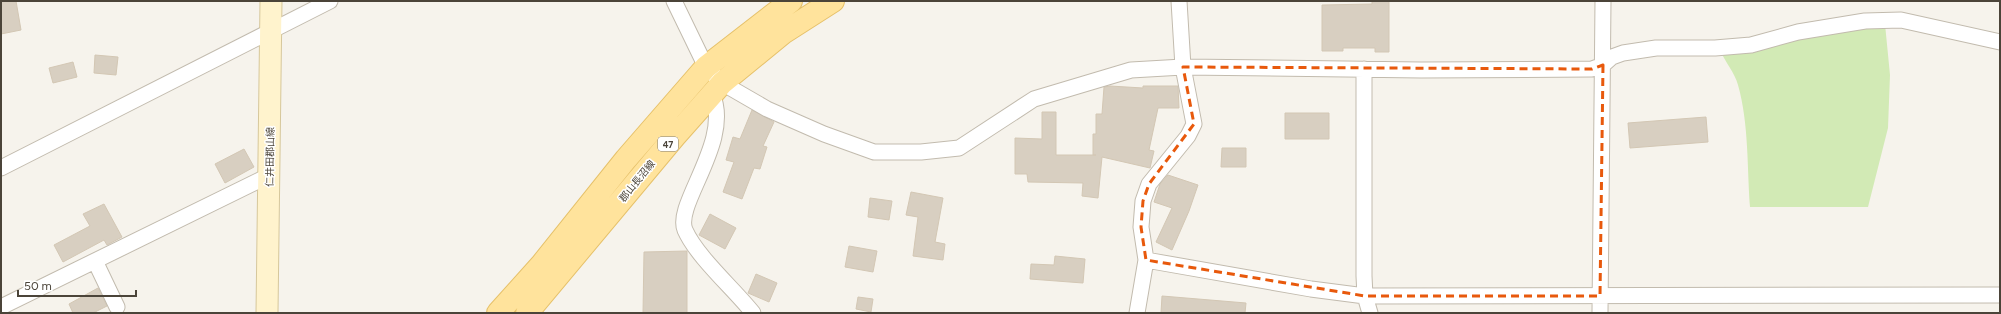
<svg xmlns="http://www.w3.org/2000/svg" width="2001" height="314" font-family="Figtree,'Noto Sans JP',sans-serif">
<rect width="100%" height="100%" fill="#f6f3ec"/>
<!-- green -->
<path fill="#d2eab5" d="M1885 24 1890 75 1888 128 1868 207H1750C1747 167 1749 124 1738 85 1735 73 1725 62 1720 50Z"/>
<!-- building -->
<path fill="#d8cfc1" stroke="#d3c7b4" d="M1 1H16L21 30 1 34Z
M1372 1H1389V52H1375V48H1343V51H1322V5L1372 4Z
M95 55 118 57 116 75 94 73Z
M73 62 77 77 53 83 49 68Z
M1110 86 1143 88V86H1178L1179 108H1158L1149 150 1154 151 1150 168 1102 157 1098 198 1082 196 1083 183 1028 182 1027 174H1015V138L1042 139V112H1056V155H1096H1093V134H1096V114H1102L1104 87Z
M752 110 774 122 763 146 767 147 760 169 754 168 742 199 723 192 734 162 726 160 733 137 740 139Z
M1285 113H1329V139H1285Z
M1706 117 1708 142 1630 148 1628 123Z
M1222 148H1246V167H1221Z
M244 149 254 167 225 183 215 164Z
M1168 175 1198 185 1189 211 1172 250 1156 242 1172 208 1154 202 1160 184Z
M911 192 943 198 935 242 945 244 943 260 913 256 918 217 906 215Z
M870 198 892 201 889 220 868 217Z
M104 204 122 237 107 245 104 240 63 262 54 245 90 226 83 214Z
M710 214 736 228 725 249 699 235Z
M849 246 877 251 873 272 845 267Z
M687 251V313H643L644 252Z
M1055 256 1085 259 1083 283 1030 279 1031 264 1054 265Z
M756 274 777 283 769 302 748 293Z
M98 288 107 306 93 313H73L69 304Z
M1162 296 1246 303 1245 313H1161Z
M858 297 873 299 871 312 856 309Z"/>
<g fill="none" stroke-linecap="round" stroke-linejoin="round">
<defs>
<path id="street" d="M674 1 706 67 722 83 767 109 824 134 874 152H921L959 148 1034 99 1131 70 1183 67 1421 70 1592 69 1603 65 1612 57 1623 53 1656 48H1715L1751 45 1798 32 1865 21 1901 20 2000 42
M1364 69V276L1365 296 1370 313
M712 94C733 141 674 204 685 230 697 257 734 289 753 313
M1 168 330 1
M1146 260 1311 289 1365 296 2000 295
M95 261 117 307
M1 307 270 175
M1137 313 1146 260 1141 227 1143 201 1149 184 1188 136 1194 124 1183 67 1179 1
M1600 313 1603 1"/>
<path id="secondary" d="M267 313 271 1"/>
<path id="primary" d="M498 313 542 264 626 159 706 67 791 1
M527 313 675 136 722 83 783 33 833 1"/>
</defs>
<!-- street casing -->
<use href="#street" stroke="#c2bbae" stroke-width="17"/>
<!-- secondary casing -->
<use href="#secondary" stroke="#d6c79b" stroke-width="23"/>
<!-- primary casing -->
<use href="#primary" stroke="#e6c16a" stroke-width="24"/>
<!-- street -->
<use href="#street" stroke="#fff" stroke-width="15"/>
<!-- secondary -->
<use href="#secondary" stroke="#fff3cd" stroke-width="21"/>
<!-- primary -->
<use href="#primary" stroke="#ffe39c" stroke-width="22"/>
</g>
<!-- marked area -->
<path fill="none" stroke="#e8590c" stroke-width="3" stroke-dasharray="8 5" stroke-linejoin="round" d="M1603 65 1600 296H1365L1146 260 1141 227 1143 201 1149 184 1194 124 1183 67 1592 69Z"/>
<g text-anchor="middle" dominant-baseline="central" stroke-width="3" stroke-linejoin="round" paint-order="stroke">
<!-- shield labels -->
<rect fill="#fff" stroke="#817c74" stroke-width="1" x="658" y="137" width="20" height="14" rx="3"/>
<g font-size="9" font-weight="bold" fill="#4b4439">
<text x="668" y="144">47</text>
</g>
<!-- street labels -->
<g font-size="10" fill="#4b4439" stroke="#fff">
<text transform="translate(270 157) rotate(-89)">仁井田郡山線</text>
<text transform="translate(637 181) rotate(-51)">郡山長沼線</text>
</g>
</g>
<!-- border -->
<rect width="2001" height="314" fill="none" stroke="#4b4439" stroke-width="4"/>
<!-- scale -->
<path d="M18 290v6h118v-6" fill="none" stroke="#4b4439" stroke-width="2"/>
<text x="24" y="290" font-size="12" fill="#4b4439" stroke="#ffffff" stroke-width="3" paint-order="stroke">50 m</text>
</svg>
